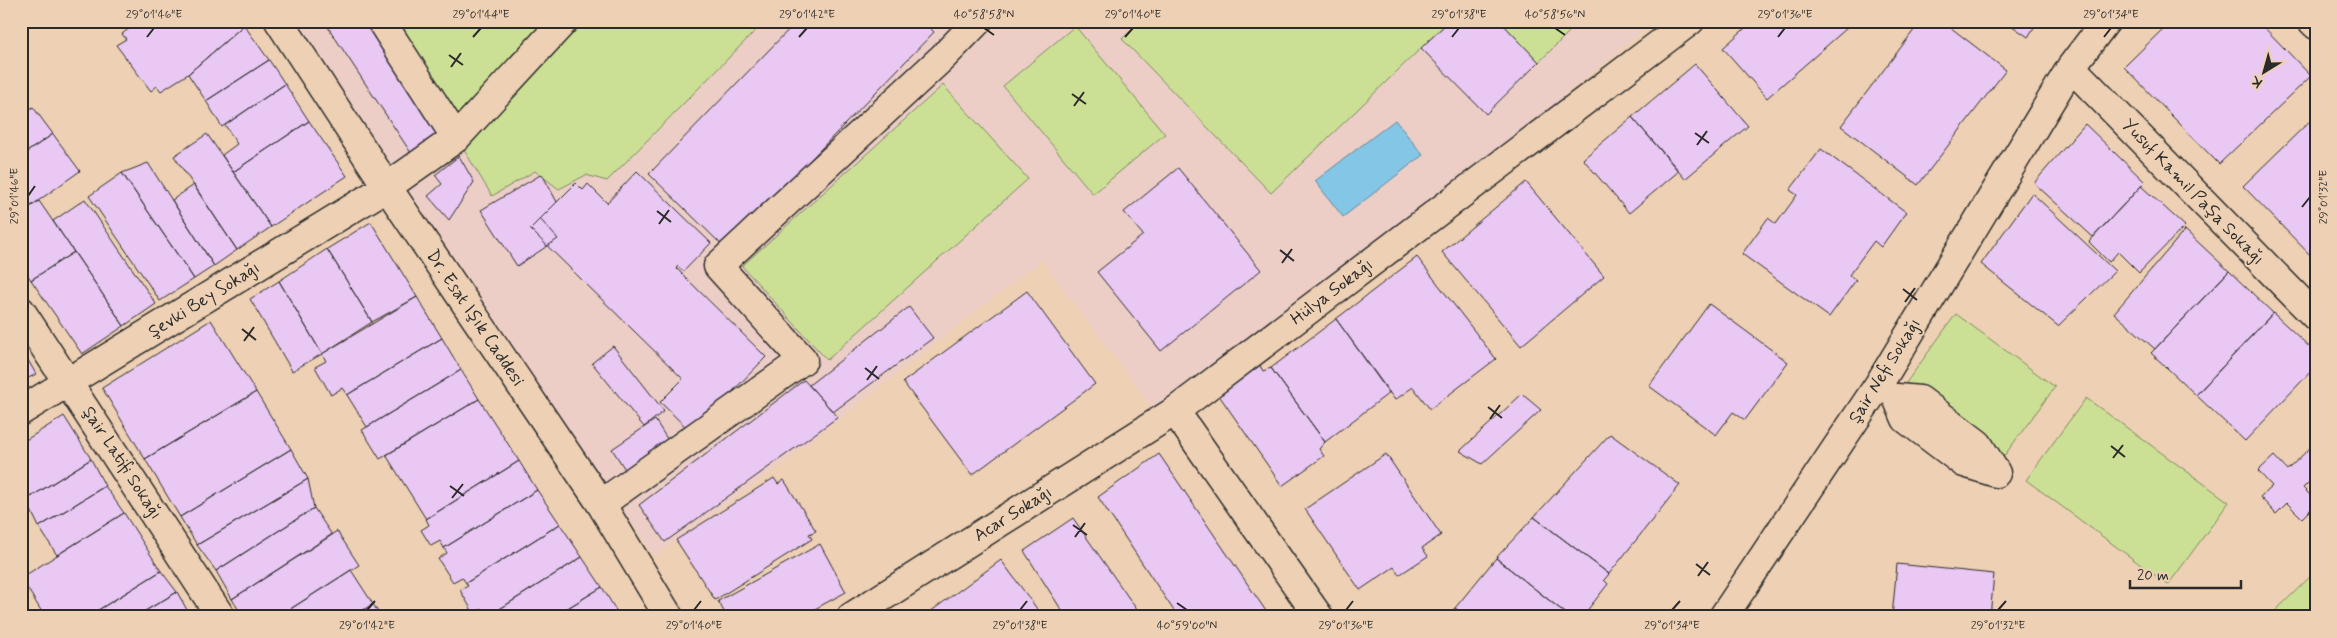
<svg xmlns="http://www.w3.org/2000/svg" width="2337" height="638" font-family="Mynerve,sans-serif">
<rect width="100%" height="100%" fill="#eed1b4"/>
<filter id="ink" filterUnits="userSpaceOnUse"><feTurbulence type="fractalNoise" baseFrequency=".02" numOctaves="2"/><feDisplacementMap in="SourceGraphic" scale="10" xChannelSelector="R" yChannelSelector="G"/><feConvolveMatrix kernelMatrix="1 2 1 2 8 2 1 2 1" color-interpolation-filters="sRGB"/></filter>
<g filter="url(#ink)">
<!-- built -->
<path fill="#eccec7" d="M295 21H1654L1328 293 1155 411 1042 260 771 472 654 556Z"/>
<!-- green -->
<path fill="#cce095" stroke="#7c8660" d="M389 21H551L458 123Z
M578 21H765L607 181 586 175 559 189 535 171 492 196 461 145Z
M1140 21H1449L1271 193 1122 39Z
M1500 21H1580L1539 62Z
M1075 26 1165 134 1093 194 1003 86Z
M943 85 1028 179 827 360 742 266Z
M1956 314 2055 387 2004 456 1906 383Z
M2086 398 2229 502 2168 585 2026 480Z
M2316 571V617H2269Z"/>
<!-- water -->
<path fill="#84c6e5" stroke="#60889b" d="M1395 120 1423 155 1343 217 1315 181Z"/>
<!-- building -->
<path fill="#e9c8f4" stroke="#2b2b2b" d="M122 21H139L129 29Z
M139 21H241L244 25 188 74 161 91 157 86 151 91 116 45 126 39 122 34Z
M324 21H371L448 137 415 159Z
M797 21H923L934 32 725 248 649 174Z
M1449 21H1500L1539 62 1486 114 1421 48Z
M1753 21H1855L1767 98 1723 48Z
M1921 21H1942L2006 70 1918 185 1841 126Z
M2005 21H2038L2028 37Z
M2171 21H2258L2311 76 2219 164 2124 67Z
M244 25 269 60 206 101 188 74Z
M269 60 285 84 222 127 206 101Z
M1695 64 1748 126 1685 179 1632 117Z
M285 84 309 121 233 172 222 155 237 144 225 125Z
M33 107 53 134 21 156V115Z
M2316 115V261L2243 186Z
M1632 117 1679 171 1629 213 1583 159Z
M309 121 347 176 271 227 233 172Z
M2085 124 2145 182 2093 237 2034 183Z
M53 134 80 171 21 213V156Z
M207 134 271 227 237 250 174 156Z
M1821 149 1906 212 1881 247 1874 241 1849 275 1856 280 1829 317 1742 254 1768 218 1776 224 1797 195 1790 190Z
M459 156 474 182 449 220 428 196 442 184 435 175Z
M148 163 214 266 194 279 122 173Z
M1178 168 1261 270 1161 351 1097 272 1143 235 1124 212Z
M637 171 711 243 683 272 678 266 676 268 766 357 692 433 660 402 683 379 530 229 576 183 583 190 588 184 607 203Z
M122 173 194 279 160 301 89 196Z
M542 174 557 202 540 219 558 239 517 266 481 210Z
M1526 182 1604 276 1521 346 1442 252Z
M194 185 237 250 214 266 172 200Z
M2141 186 2185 226 2139 273 2118 252 2109 262 2089 242Z
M2032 193 2115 271 2058 326 1981 264Z
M85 199 156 304 124 326 53 221Z
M39 201 74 252 31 280 21 265V213Z
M371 222 417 297 372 322 327 249Z
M2185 230 2229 271 2155 349 2114 313Z
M327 249 372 322 322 354 279 281Z
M74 252 124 326 82 354 31 280Z
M1417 257 1496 359 1430 409 1413 387 1395 400 1336 319Z
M2229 271 2273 313 2196 395 2151 353Z
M279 281 322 354 292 371 250 299Z
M1027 291 1095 384 972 475 903 382Z
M417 297 442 338 347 395 342 388 331 395 315 367 326 361 322 354Z
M1709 304 1788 362 1745 420 1733 412 1716 435 1649 386Z
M909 307 933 338 833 412 809 385Z
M2273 313 2316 353V366L2245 441 2196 395Z
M1336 319 1389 393 1325 442 1271 368Z
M211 320 256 392 145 459 102 388Z
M442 338 461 370 367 427 347 395Z
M613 346 664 411 644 427 592 363Z
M21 348 36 374 21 382Z
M1258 362 1263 371 1271 368 1325 442 1319 449 1324 456 1282 486 1216 391Z
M461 370 479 399 380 459 362 430Z
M804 380 838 417 665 542 639 505Z
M256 392 291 449 180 517 145 459Z
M1522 394 1541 410 1482 464 1460 451Z
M479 399 519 461 426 519 386 455Z
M64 416 91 459 21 503V443Z
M655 420 671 445 628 474 612 449Z
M1610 434 1680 485 1609 574 1534 517Z
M2313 445 2316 448V475L2303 488 2316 501V504L2302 518 2287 503 2276 514 2260 497 2272 486 2258 471 2274 456 2287 470Z
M291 449 308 479 197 545 180 517Z
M1159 454 1270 617H1178L1098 497Z
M1386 454 1441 535 1422 548 1428 556 1399 575 1394 567 1360 590 1305 509Z
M91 459 105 486 39 527 26 500Z
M519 461 537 490 444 548 440 541 431 546 421 530 429 525 426 519Z
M774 478 778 484 784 480 816 531 809 534 812 539 715 600 676 540Z
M308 479 314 508 216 571 197 545Z
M105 486 124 513 57 555 39 527Z
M537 490 560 524 466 583 462 577 453 582 438 559 447 553 444 548Z
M314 508 332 535 232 599 216 571Z
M124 513 161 571 87 617H45L21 578Z
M1534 517 1609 574 1604 580 1608 584 1582 617 1569 616 1496 558Z
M1073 518 1142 617H1066L1024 551Z
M560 524 582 557 487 617 482 609 474 614 460 590 468 586 466 583Z
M337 531 359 565 278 617H243L232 599Z
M820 544 846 592 800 617H727L718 601Z
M582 557 602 587 553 617H487Z
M1496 558 1569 616 1466 617 1455 608Z
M1001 560 1043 617H923Z
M1897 564 1994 574 1990 617H1892Z
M351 570 373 604 352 617H278Z
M161 571 177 592 135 617H87Z
M602 587 620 617H553Z
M177 592 191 617H135Z
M373 604 381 617H352Z
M1455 608 1466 617H1444Z"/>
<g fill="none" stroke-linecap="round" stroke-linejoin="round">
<defs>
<path id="minor" d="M279 21 387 187 601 504 669 617
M2312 21 2316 25
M2071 67 2316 317
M456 138 564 21
M21 311 221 617
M1897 398 1920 400 1978 444 1996 473 1964 463 1906 419Z
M21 411 387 187 456 138 381 21
M1175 411 1319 617
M601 504 803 360 718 266 943 57 978 21
M851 617 1175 411 1690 21
M1723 617 1879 384 2071 67 2106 21"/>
</defs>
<!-- minor casing -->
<use href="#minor" stroke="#2b2b2b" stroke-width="31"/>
<!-- minor -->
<use href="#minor" stroke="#eed1b4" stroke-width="28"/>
</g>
</g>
<!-- ticks -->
<path fill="none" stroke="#2b2b2b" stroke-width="2" d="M984 28 994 35M1555 28 1565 35M147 37 154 28M473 37 481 28M799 37 807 28M1125 37 1133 28M1452 37 1459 28M1778 37 1785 28M2104 37 2111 28M449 55 463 65M451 67 461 53M1072 94 1086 104M1074 106 1084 92M1695 133 1709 143M1697 145 1707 131M28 196 35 186M2302 207 2310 197M657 211 671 222M659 224 669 210M1280 250 1294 261M1282 263 1292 249M1903 289 1917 300M1905 302 1915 288M242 329 256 340M244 341 254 327M865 368 879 379M867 380 877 366M1488 407 1502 418M1490 419 1500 405M2111 446 2125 457M2113 458 2123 445M450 486 464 496M452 498 463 484M1073 525 1087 535M1075 537 1085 523M1696 564 1710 575M1698 576 1708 562M1177 603 1187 610M367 610 375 601M694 610 701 601M1020 610 1027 601M1346 610 1353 601M1672 610 1680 601M1998 610 2006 601"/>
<g text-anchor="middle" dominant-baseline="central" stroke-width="4" stroke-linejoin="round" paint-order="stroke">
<!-- street labels -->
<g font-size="18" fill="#2b2b2b" stroke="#eed1b4">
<text transform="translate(2193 192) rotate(46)">Yusuf Kamil Paşa Sokağı</text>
<text transform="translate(1332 292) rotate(-37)">Hülya Sokağı</text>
<text transform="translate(204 300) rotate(-32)">Şevki Bey Sokağı</text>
<text transform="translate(475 318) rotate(56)">Dr. Esat Işık Caddesi</text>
<text transform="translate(1885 371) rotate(-58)">Şair Nefi Sokağı</text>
<text transform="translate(122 463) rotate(57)">Şair Latifi Sokağı</text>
<text transform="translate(1013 514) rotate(-32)">Acar Sokağı</text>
</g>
</g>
<!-- margin -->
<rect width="2337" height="638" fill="none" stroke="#eed1b4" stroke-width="55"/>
<!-- north arrow -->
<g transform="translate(2264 72) rotate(217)" stroke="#eed1b4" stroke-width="4" paint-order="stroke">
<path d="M0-4L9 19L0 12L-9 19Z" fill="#2b2b2b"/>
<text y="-8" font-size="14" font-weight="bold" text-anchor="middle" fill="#2b2b2b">K</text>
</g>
<!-- scale -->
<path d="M2130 580v8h111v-8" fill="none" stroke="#2b2b2b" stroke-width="2.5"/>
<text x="2137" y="580" font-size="15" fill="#2b2b2b" stroke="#eed1b4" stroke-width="4" paint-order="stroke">20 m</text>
<rect x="28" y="28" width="2282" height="582" fill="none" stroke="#2b2b2b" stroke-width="2"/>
<g font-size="12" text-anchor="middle" fill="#2b2b2b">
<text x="154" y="18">29°01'46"E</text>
<text x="481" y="18">29°01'44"E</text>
<text x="807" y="18">29°01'42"E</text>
<text x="984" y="18">40°58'58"N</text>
<text x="1133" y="18">29°01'40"E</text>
<text x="1459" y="18">29°01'38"E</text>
<text x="1555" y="18">40°58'56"N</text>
<text x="1785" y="18">29°01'36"E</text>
<text x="2111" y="18">29°01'34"E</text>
<text transform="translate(14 196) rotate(-90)" y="4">29°01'46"E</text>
<text transform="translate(2323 197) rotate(-90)" y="4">29°01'32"E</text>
<text x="367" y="629">29°01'42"E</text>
<text x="694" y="629">29°01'40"E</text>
<text x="1020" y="629">29°01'38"E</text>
<text x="1187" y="629">40°59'00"N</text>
<text x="1346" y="629">29°01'36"E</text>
<text x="1672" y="629">29°01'34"E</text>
<text x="1998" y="629">29°01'32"E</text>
</g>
</svg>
